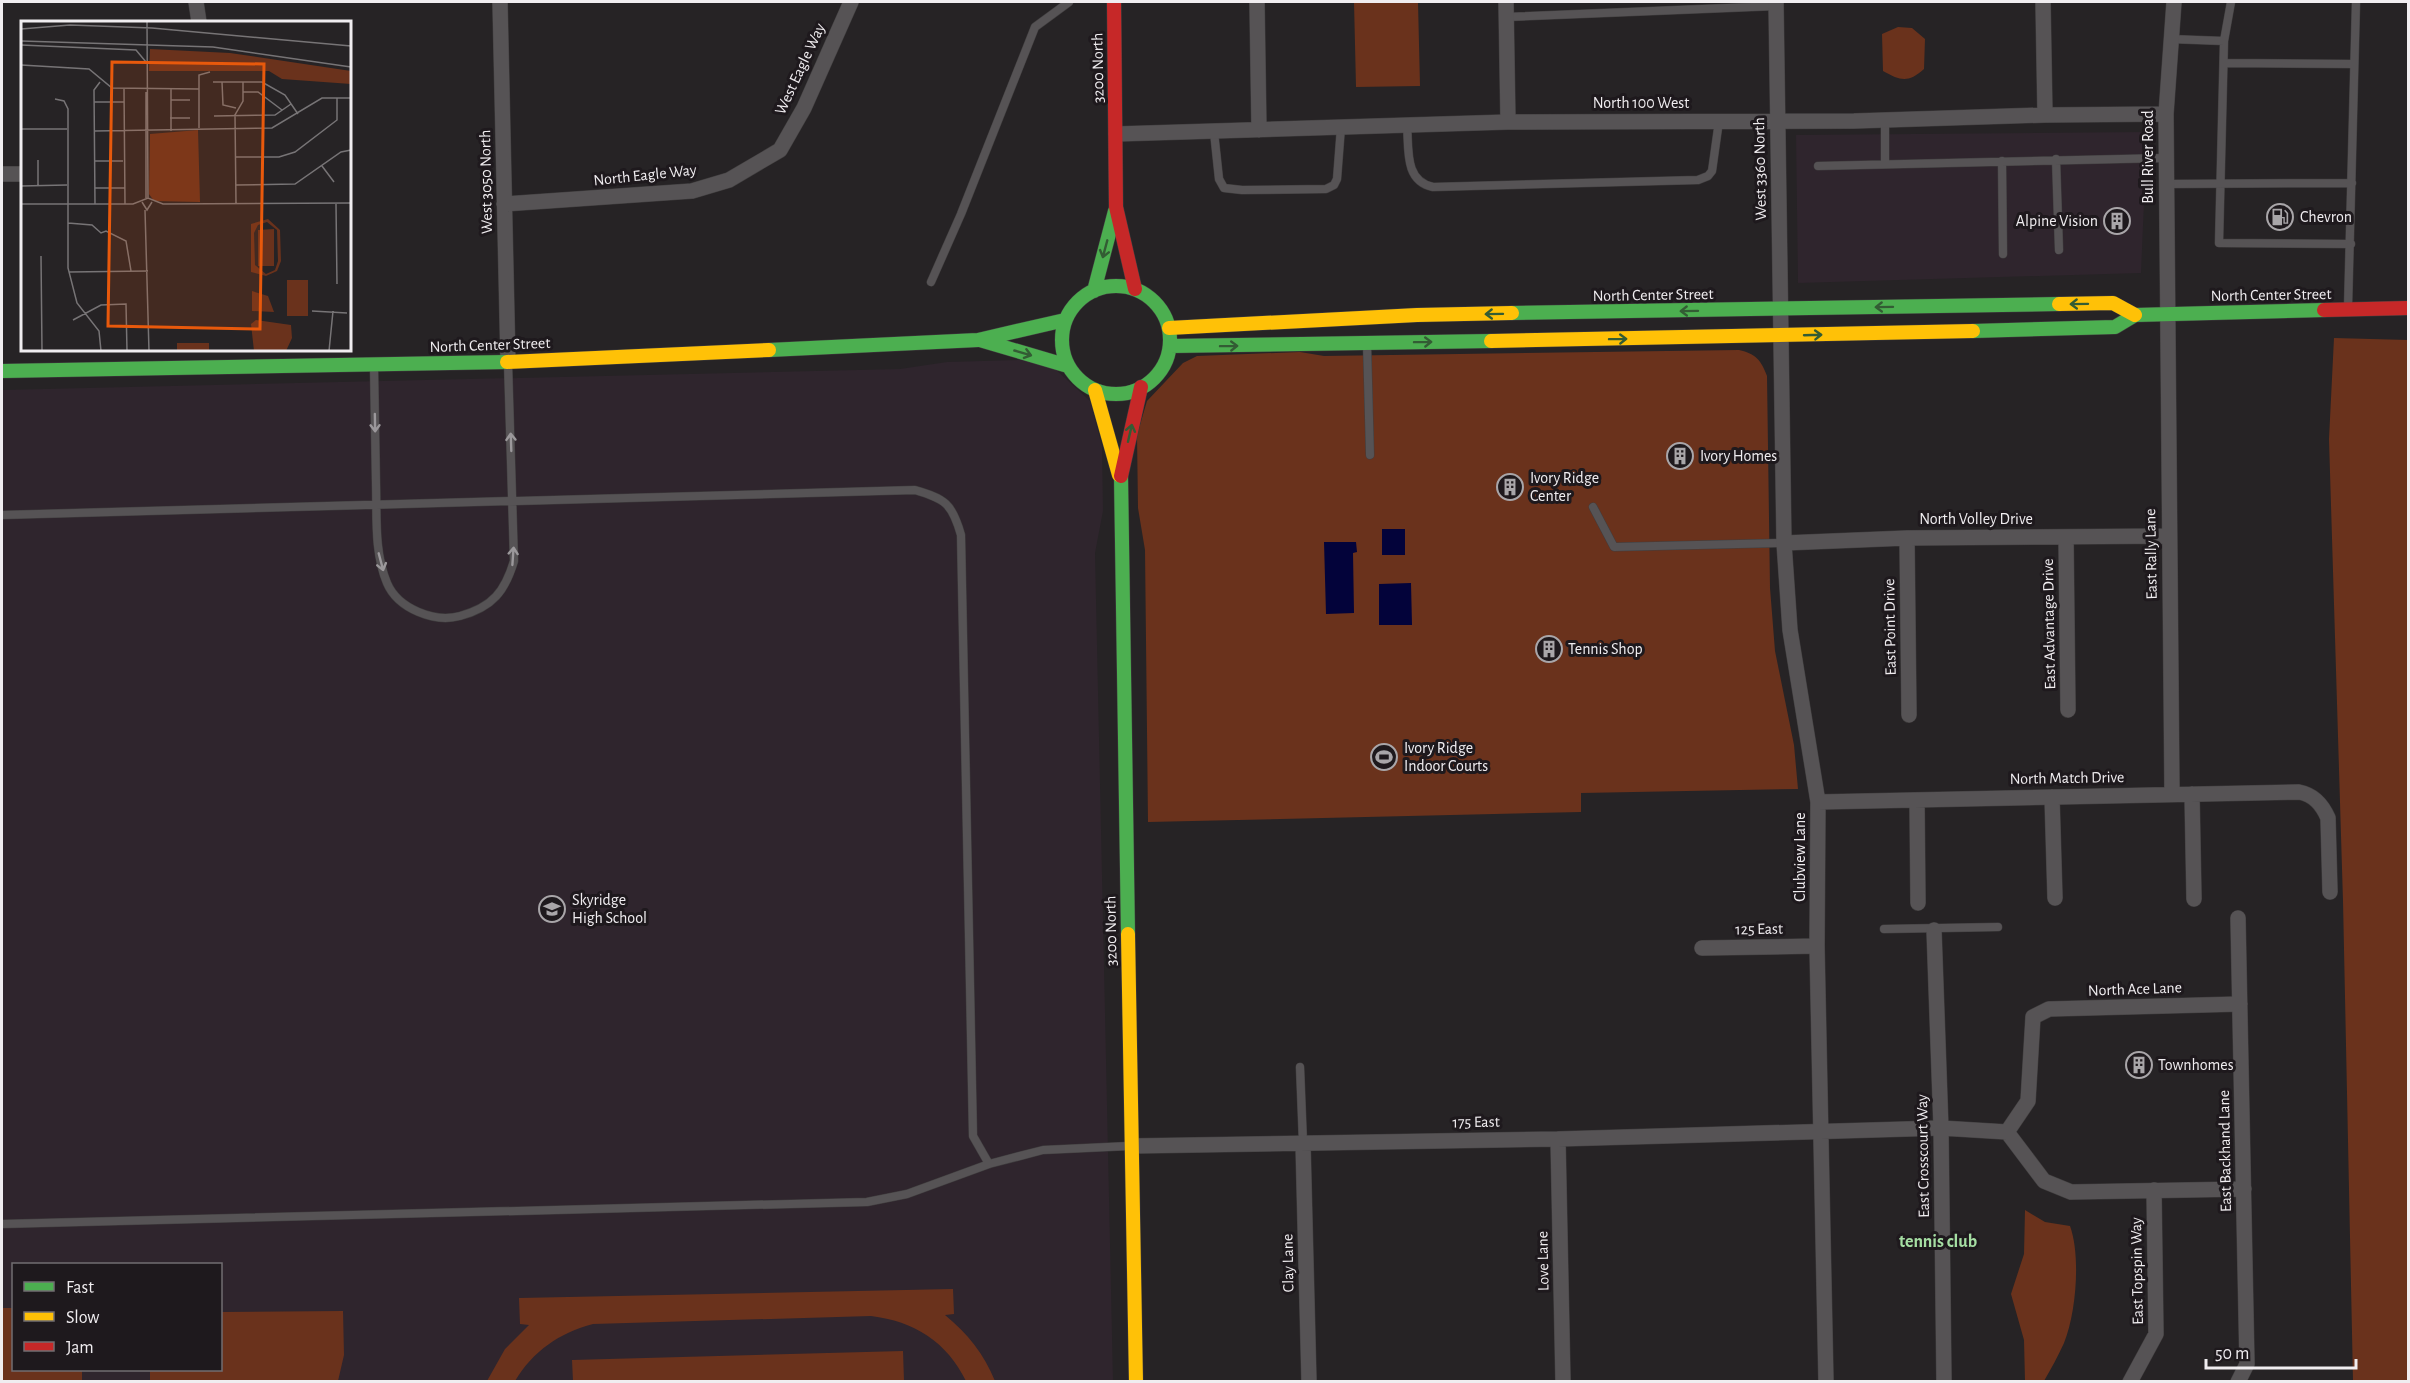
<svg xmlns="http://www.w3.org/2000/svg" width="2410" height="1383" font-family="'Alegreya Sans',sans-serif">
<rect width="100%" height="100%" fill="#262325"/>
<!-- built -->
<path fill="#2f252d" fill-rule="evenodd" d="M2147 132 2141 273 1798 283 1796 135Z
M1020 360 1053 367 1090 401 1102 446 1103 511 1095 553 1113 1381H2V390L900 369 947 362ZM14 1264H220V1370H14Z"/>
<!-- green -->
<path fill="#6a321c" d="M1354 2H1418L1420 86 1356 87Z
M1898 27 1912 28 1925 39 1924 69C1908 83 1901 81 1883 71L1882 34Z
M2334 338 2408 340V1381H2353L2343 901 2329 439Z
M1739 350C1756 354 1761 360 1767 376L1770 588 1775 651 1794 745 1798 789 1581 793V812L1148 822 1145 550 1138 508 1137 435 1147 401 1183 363 1197 356 1300 352 1324 356Z
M2025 1210 2045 1222 2070 1226C2081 1256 2076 1314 2064 1343 2058 1356 2051 1369 2044 1381H2025L2024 1340 2011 1294 2024 1254Z
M953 1289 954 1314 945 1315C968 1334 984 1354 995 1381H966C947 1342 914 1321 871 1316L593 1324C559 1333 533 1351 515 1381H487L505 1349 529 1325 520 1324 519 1298Z
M2 1308H13L14 1370H82V1381H2Z
M343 1311 344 1355 338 1381H150V1370H220L221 1312Z
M903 1351 904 1381H573L572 1360Z"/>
<!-- water -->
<path fill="#03033a" d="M1382 529H1405V555H1382Z
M1324 542H1356L1357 552 1353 553 1354 613 1326 614Z
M1411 583 1412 625H1379V584Z"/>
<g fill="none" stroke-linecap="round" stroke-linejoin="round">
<defs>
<path id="lane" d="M2231 2 2224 41 2219 243 2351 244
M1506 17 1776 6
M2170 39 2224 41
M2224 63 2354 64
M1885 120V164
M1407 125C1409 149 1404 181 1433 187L1698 180 1708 176 1712 171 1719 121
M1214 132 1219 179 1224 188 1242 190 1326 189 1334 185 1337 179 1341 127
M2056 159 2059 250
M2002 161 2003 254
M1818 166 2166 158
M2166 184 2352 183
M931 282 961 214 1035 27 1069 2
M2348 308 2356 2
M1367 344 1370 455
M374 366C375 405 375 445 376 484 377 517 374 552 387 583 398 609 435 623 460 616 493 607 505 591 514 561L508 363
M1593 507 1614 547 1784 543
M2 515 915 490C945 499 952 503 961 535L973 1136 989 1164
M1884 929 1998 927
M1300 1067 1303 1143
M2 1224 867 1202 907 1194 989 1164 1043 1150 1129 1146"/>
<path id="street" d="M196 2 199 22
M500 2 508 362
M1257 2 1259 130
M1506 2 1508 122
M1776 2 1784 543 1790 630 1818 802 1817 946 1826 1382
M2043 2 2045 115
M1116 134 1508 122 1854 121 2045 115 2166 114
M2 174H22
M504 204 692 191 729 180 780 150 804 108 851 2
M2066 537 2068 710
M1907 538 1909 715
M1784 543 1907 538 2169 536
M2172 794 2166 114 2174 2
M2192 794 2194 899
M2052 797 2055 898
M1917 800 1918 903
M1818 802 2299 792C2314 795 2322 804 2328 818L2330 892
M1934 930 1941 1128 1944 1382
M1702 948 1817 946
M2007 1132 2028 1101 2033 1017 2049 1009 2240 1004
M1558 1139 1563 1382
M1303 1144 1309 1382
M1131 1146 1558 1139 1941 1128 2007 1132 2044 1181 2071 1192 2244 1189
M2130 1382 2156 1334 2154 1190
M2238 1382 2247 1364 2238 918"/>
<path id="fast" d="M1062 340a54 54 0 1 1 108 0a54 54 0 1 1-108 0Z
M1094 291 1115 211
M1512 313 2059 304
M1973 331 2115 327 2135 315 2324 310
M980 340 1068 366
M1170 346 1491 341
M769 350 978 340 1065 320
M2 371 507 362
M1121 476 1128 934"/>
<path id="slow" d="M2059 304 2113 303 2135 315
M1169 328 1417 315 1512 313
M1491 341 1973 331
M507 362 769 350
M1095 390 1119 475
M1128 934 1136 1382"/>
<path id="jam" d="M1114 2 1116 207 1135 289
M2324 310 2408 308
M1121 476 1141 387"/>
</defs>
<!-- lane casing -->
<use href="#lane" stroke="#403e3f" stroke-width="9"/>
<!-- street casing -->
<use href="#street" stroke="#403e3f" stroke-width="16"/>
<!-- fast casing -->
<use href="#fast" stroke="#403e3f" stroke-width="15"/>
<!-- slow casing -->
<use href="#slow" stroke="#403e3f" stroke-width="15"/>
<!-- jam casing -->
<use href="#jam" stroke="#403e3f" stroke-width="15"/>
<!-- lane -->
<use href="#lane" stroke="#565355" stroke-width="8"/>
<!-- street -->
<use href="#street" stroke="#565355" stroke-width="15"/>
<!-- fast -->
<use href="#fast" stroke="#4caf50" stroke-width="14"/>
<!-- slow -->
<use href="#slow" stroke="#ffc107" stroke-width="14"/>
<!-- jam -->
<use href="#jam" stroke="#c62828" stroke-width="14"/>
</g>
<!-- one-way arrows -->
<defs><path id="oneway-shaft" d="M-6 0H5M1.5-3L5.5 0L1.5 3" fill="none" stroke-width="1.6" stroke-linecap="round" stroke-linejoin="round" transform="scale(1.5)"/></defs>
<g stroke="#335c34">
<use href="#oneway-shaft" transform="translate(1105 249) rotate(105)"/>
<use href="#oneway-shaft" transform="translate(2079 304) rotate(179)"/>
<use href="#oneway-shaft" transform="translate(1884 307) rotate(179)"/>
<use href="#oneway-shaft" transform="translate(1689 311) rotate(179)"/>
<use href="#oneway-shaft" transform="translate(1494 314) rotate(179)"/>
<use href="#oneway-shaft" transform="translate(1813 335) rotate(-2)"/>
<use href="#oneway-shaft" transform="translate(1618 339) rotate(-1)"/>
<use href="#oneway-shaft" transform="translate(1423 342) rotate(-1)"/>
<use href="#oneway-shaft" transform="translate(1229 346) rotate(-1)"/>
<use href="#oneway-shaft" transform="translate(1023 353) rotate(16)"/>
<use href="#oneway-shaft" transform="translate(1130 433) rotate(-77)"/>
</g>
<g stroke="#9b989b">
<use href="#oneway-shaft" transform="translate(375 423) rotate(89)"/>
<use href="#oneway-shaft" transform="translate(511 442) rotate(-92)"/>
<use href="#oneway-shaft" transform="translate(513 556) rotate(-86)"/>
<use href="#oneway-shaft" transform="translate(381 562) rotate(75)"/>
</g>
<!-- icons -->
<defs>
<symbol id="fuel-ring" viewBox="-11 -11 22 22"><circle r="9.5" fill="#1e191d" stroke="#a9a6a9" stroke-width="1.5"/><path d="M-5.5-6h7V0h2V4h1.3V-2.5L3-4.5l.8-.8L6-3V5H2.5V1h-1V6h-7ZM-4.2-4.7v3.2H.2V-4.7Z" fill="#a9a6a9"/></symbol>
<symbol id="building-ring" viewBox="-11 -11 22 22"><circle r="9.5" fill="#1e191d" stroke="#a9a6a9" stroke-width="1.5"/><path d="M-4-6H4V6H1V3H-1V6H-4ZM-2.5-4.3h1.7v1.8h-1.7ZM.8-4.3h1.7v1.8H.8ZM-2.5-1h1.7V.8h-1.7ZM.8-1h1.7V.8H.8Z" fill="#a9a6a9"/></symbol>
<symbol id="stadium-ring" viewBox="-11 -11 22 22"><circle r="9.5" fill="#1e191d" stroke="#a9a6a9" stroke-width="1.5"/><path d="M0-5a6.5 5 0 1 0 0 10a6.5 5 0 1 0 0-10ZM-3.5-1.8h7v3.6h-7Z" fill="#a9a6a9"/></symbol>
<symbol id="school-ring" viewBox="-11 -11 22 22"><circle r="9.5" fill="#1e191d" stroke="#a9a6a9" stroke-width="1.5"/><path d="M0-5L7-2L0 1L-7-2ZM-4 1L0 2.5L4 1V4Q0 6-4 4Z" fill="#a9a6a9"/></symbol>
</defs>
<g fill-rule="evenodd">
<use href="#fuel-ring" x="2265" y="202" width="30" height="30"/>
<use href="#building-ring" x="2102" y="206" width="30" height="30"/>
<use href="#building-ring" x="1665" y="441" width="30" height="30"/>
<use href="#building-ring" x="1495" y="472" width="30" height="30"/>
<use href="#building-ring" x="1534" y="634" width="30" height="30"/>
<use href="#stadium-ring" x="1369" y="742" width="30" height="30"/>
<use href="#school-ring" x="537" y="894" width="30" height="30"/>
<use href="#building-ring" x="2124" y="1050" width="30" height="30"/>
</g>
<g text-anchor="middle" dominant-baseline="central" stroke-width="6" stroke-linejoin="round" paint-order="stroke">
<!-- street labels -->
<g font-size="16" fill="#f0edf0" stroke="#1e191d">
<text transform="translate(1098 68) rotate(-91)">3200 North</text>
<text transform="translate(800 69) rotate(-65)">West Eagle Way</text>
<text x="1641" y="103">North 100 West</text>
<text transform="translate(2148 157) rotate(-90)">Bull River Road</text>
<text transform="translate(1760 169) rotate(-91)">West 3360 North</text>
<text transform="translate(645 175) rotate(-6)">North Eagle Way</text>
<text transform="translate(486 182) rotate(-91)">West 3050 North</text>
<text transform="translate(1653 295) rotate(-1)">North Center Street</text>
<text transform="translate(2271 295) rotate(-1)">North Center Street</text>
<text transform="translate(490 345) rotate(-2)">North Center Street</text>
<text x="1976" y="519">North Volley Drive</text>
<text transform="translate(2151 554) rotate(-91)">East Rally Lane</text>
<text transform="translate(2049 624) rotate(-91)">East Advantage Drive</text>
<text transform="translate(1890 627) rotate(-91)">East Point Drive</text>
<text transform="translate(2067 778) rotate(-1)">North Match Drive</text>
<text transform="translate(1800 857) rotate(-90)">Clubview Lane</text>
<text transform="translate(1759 929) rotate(-1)">125 East</text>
<text transform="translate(1111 931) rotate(-91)">3200 North</text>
<text transform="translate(2135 989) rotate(-2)">North Ace Lane</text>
<text transform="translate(1476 1122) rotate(-1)">175 East</text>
<text transform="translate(2225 1151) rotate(-91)">East Backhand Lane</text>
<text transform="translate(1923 1156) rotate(-91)">East Crosscourt Way</text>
<text transform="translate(1543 1261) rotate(-91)">Love Lane</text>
<text transform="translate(1288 1263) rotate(-91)">Clay Lane</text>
<text transform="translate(2137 1271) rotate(-91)">East Topspin Way</text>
</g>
<!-- poi labels -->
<g font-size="16" fill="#f0edf0" stroke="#1e191d" text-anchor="start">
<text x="2300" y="217">Chevron</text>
<text x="2098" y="221" text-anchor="end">Alpine Vision</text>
<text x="1700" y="456">Ivory Homes</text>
<text x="1530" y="478">Ivory Ridge<tspan x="1530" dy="18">Center</tspan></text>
<text x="1568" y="649">Tennis Shop</text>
<text x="1404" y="748">Ivory Ridge<tspan x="1404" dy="18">Indoor Courts</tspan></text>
<text x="572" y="900">Skyridge<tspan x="572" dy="18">High School</tspan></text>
<text x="2158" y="1065">Townhomes</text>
</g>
<!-- neighbourhood labels -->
<g font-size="18" font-weight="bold" fill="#a5dea3" stroke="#1e191d">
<text x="1938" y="1242">tennis club</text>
</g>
</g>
<!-- overview -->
<g transform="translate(21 21)">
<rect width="330" height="330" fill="#262325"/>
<path d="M129 28 209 32 330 50V63L261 58 248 50H128ZM177 109 179 181 133 180 128 173 129 113ZM247 198 259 209 260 240 256 250 245 255 230 251V203ZM246 201 256 209 257 240 254 249 245 253 234 244 233 212 237 204ZM253 208V245H237V209ZM266 259H287V295H266ZM231 270 247 275 253 291 231 290ZM235 299 270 304 271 317 265 330H233L230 303ZM156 322H188V330H156Z" fill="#6a321c" fill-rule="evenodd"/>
<path fill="none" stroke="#777476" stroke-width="1.5" d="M126 0 127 177M0 8 49 4 131 7 330 25M0 20 192 26 330 46M0 24 115 29 125 41M0 44 68 48 91 67 178 68M192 61H241L264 74 277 93M201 61 202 84 215 87M103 68 104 183M150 68V110M222 71H237L261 89M34 78 43 80 47 88V247L56 282 78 310 80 330M150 79H169M73 81H103M193 95 254 94 270 83M149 97H169M178 107V54L189 51M0 108H46M74 110 251 107 301 77H330M215 136H258L274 131 316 99V77M17 139V164M74 140H102M301 145 313 161M215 164 274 163 320 131 330 129M0 165 46 164M74 167H104M125 177V71M121 181 126 189 131 181M215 182 214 94 222 80V61M0 183H112L127 177 142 183 330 182M74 183 73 69 79 61M315 183 316 263M124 189 128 330M47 202 71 204 80 212 85 210 105 220 110 250M20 235 21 330M48 251 127 250M291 290 326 292M52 299 80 284 105 283 106 330M308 330 312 290"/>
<path fill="#e8590c" fill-opacity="0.15" stroke="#e8590c" stroke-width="3" d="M91 41 243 43 239 308 87 305Z"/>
<rect width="330" height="330" fill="none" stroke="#f0edf0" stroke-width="3"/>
</g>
<!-- border -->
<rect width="2410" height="1383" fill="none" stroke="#f0edf0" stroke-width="6"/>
<!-- legend -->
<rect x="12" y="1263" width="210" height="108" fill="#1e191d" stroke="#726e71" stroke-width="1.5"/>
<rect x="24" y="1282" width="30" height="9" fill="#4caf50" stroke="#726e71" stroke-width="1.5"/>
<text x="66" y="1293" font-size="18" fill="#f0edf0">Fast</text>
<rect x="24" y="1312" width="30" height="9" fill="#ffc107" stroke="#726e71" stroke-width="1.5"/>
<text x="66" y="1323" font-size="18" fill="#f0edf0">Slow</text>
<rect x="24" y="1342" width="30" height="9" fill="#c62828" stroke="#726e71" stroke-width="1.5"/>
<text x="66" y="1353" font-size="18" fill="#f0edf0">Jam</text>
<!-- scale -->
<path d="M2206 1359v9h150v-9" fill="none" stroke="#f0edf0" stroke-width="3"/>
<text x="2215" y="1359" font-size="18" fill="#f0edf0" stroke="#1e191d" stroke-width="4.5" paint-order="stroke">50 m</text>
</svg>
